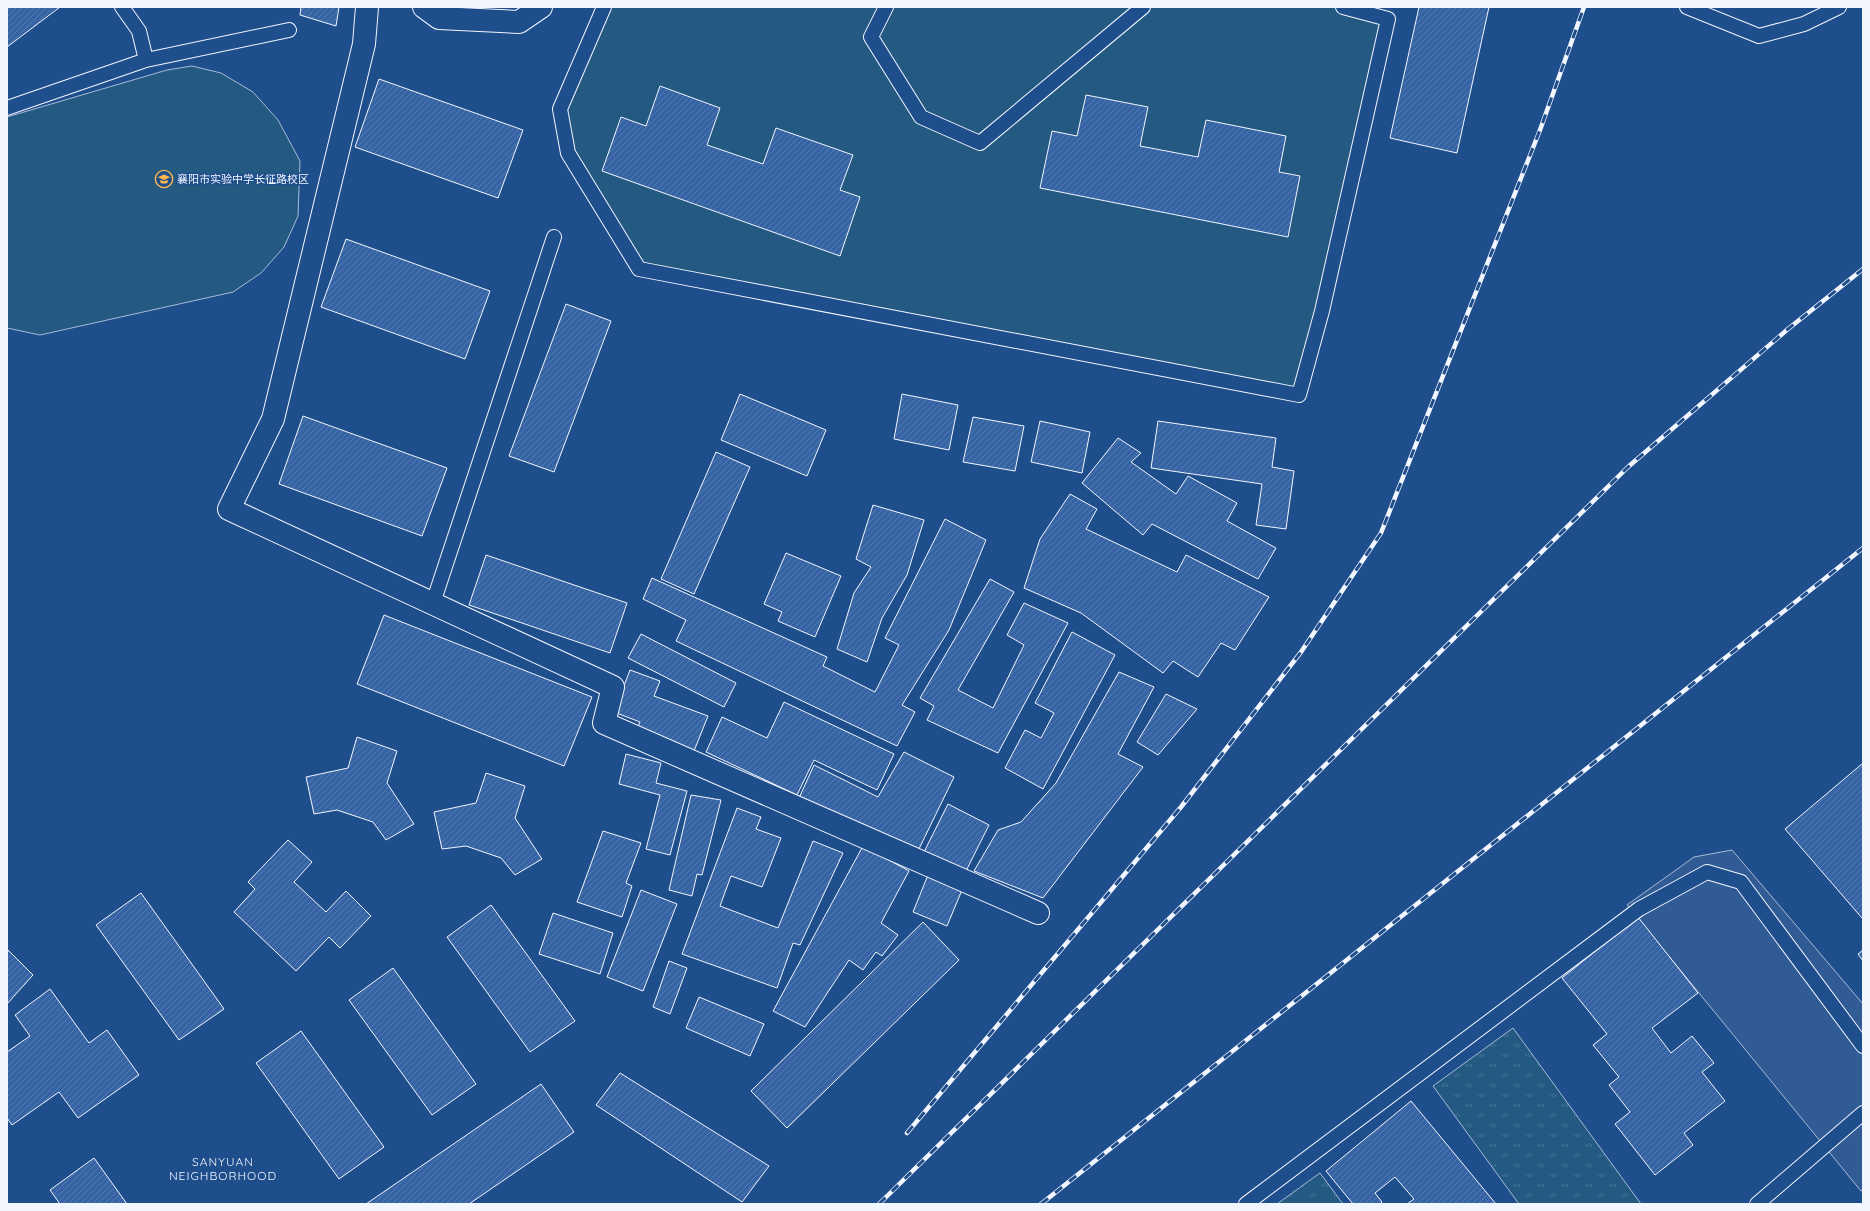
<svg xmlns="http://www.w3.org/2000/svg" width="1870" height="1211" font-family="Quicksand,'Noto Sans SC',sans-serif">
<defs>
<pattern id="park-tufts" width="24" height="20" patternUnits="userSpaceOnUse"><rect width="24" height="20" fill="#245a82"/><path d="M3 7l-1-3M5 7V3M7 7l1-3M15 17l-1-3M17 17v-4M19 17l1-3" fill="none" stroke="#447295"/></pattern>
<pattern id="building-hatch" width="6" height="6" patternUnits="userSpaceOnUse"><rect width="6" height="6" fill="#3563a3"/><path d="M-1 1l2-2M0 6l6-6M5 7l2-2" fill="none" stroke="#537ab1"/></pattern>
</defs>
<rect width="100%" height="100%" fill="#1f4e8c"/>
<!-- grass -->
<path fill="#245a82" stroke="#a8bbd7" d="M604 7H1343L1388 19 1299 395 639 269 568 153 560 109Z
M192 66 221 73 253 92 278 120 300 161 298 216 284 247 261 273 233 292 40 335 7 328V117L167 70Z"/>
<!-- park -->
<path fill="url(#park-tufts)" stroke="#a8bbd7" d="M1513 1028 1641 1204H1519L1433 1086Z
M1320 1173 1343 1204H1277Z"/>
<!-- parking -->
<path fill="#305b95" stroke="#a8bbd7" d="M1732 850 1863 1004V1190L1861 1191 1627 905 1694 857Z"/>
<!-- building -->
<path fill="url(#building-hatch)" stroke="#f2f6ff" d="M7 7H60L7 47Z
M301 7H339L336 26 300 15Z
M1419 7H1489L1457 153 1390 138Z
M379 79 523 130 498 198 355 147Z
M660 86 720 108 707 145 763 164 776 128 853 155 840 190 860 197 840 256 602 171 621 117 646 126Z
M1086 95 1148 107 1140 146 1198 157 1206 120 1286 136 1279 172 1300 176 1288 237 1040 188 1052 131 1077 136Z
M346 239 490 291 465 359 321 307Z
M566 304 611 321 554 472 509 456Z
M740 394 826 430 807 476 721 440Z
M902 394 958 405 949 450 894 439Z
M303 416 447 468 422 536 279 484Z
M973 417 1024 426 1015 471 963 462Z
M1040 421 1090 432 1082 473 1031 462Z
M1158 421 1276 438 1272 467 1294 471 1286 529 1256 525 1262 484 1151 468Z
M1118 438 1141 453 1131 462 1176 494 1188 476 1237 503 1227 521 1276 548 1258 579 1152 524 1143 535 1082 483Z
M716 452 750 467 694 594 661 579Z
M1070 494 1097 509 1086 529 1177 572 1186 555 1269 597 1235 650 1221 643 1198 677 1173 661 1163 673 1081 613 1024 588 1040 539Z
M873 505 924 520 907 575 882 618 867 662 837 649 854 593 871 567 856 559Z
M945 519 986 540 949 630 902 705 915 712 897 746 676 641 686 620 643 599 652 578 827 657 823 666 875 692 899 645 885 638Z
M786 553 841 576 815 637 778 621 782 612 764 604Z
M486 555 627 603 610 653 469 605Z
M990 579 1014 592 958 690 993 708 1024 645 1007 635 1024 603 1068 623 998 753 927 720 934 706 920 698Z
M384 615 592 697 564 766 357 684Z
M1072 632 1115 655 1043 789 1005 768 1025 730 1041 738 1054 713 1035 703Z
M641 634 736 683 724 707 628 658Z
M630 670 660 681 654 696 708 716 694 751 637 729 640 722 614 712Z
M1119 672 1154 687 1118 754 1143 767 1043 898 974 871 998 830 1021 822 1056 783Z
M1166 694 1197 709 1158 755 1137 742Z
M784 702 894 754 877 790 814 760 797 795 706 752 722 717 767 738Z
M357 737 397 751 387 783 414 824 386 840 373 822 337 810 314 814 306 777 348 768Z
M904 752 954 777 917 853 799 798 814 765 878 797Z
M626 754 661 763 656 783 687 791 670 855 646 849 660 795 619 784Z
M1863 763V917L1862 918 1785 829Z
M486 773 525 786 515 818 542 859 515 875 501 858 466 846 442 849 434 812 476 803Z
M691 795 721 800 702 875 697 874 692 896 669 890Z
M948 804 989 825 965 873 924 852Z
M737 808 761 817 756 829 781 838 762 887 731 876 720 906 778 928 813 841 843 853 800 945 793 943 777 988 682 954Z
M603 831 641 843 626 883 632 886 622 917 577 902Z
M288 840 312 862 294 882 326 912 346 891 371 916 340 948 329 937 296 971 234 912 255 889 248 882Z
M863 846 909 871 881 923 898 935 882 956 876 952 863 970 849 960 805 1027 773 1011Z
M928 875 962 890 947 926 913 912Z
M641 890 677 904 643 991 607 977Z
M141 893 224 1009 179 1040 96 925Z
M491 905 575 1021 530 1052 447 937Z
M553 913 613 933 600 974 539 954Z
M1638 917 1698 993 1652 1028 1671 1053 1692 1036 1714 1063 1702 1072 1725 1101 1684 1133 1693 1145 1655 1175 1615 1124 1630 1112 1609 1085 1619 1077 1593 1045 1607 1034 1562 978Z
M923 922 959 960 787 1128 751 1091Z
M7 949 33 975 7 1004Z
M1863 950V961L1858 954Z
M669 961 687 968 670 1014 653 1007Z
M393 968 476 1084 432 1115 349 1000Z
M50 989 89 1043 107 1030 139 1075 78 1118 59 1092 12 1125 7 1118V1052L30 1036 15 1015Z
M699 997 764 1024 750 1056 686 1028Z
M301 1031 384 1147 339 1179 256 1063Z
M620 1073 769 1166 742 1202 596 1105Z
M541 1084 574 1132 469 1204H366Z
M1411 1101 1496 1204H1407L1414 1199 1395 1177 1375 1193 1382 1202 1380 1204H1353L1326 1171Z
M94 1158 127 1204H60L50 1190Z"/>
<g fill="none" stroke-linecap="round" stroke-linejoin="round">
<defs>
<path id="lane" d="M604 7 560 109 568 153 639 269 1299 395 1322 311 1388 19 1343 7
M886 7 871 37 921 117 980 143 1143 7
M1687 7 1759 36 1804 24 1839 7
M146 60 289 30
M7 108 146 60 139 31 122 7
M433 603 554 237
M1246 1204 1639 909 1707 872 1741 882 1863 1046
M1757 1204 1863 1113"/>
<path id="street" d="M367 7 364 44 273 419 229 509 613 687 604 723 1038 913
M424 7 439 18 519 22 541 7"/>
</defs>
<!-- lane casing -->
<use href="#lane" stroke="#f2f6ff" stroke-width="16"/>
<!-- street casing -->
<use href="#street" stroke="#f2f6ff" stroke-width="24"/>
<!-- lane -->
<use href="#lane" stroke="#1f4e8c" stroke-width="14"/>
<!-- street -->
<use href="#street" stroke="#1f4e8c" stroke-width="22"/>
<defs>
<path id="rail" d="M907 1133 1181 807 1301 652 1381 533 1540 130 1584 7
M879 1204 1628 467 1788 329 1863 269
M1041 1204 1863 548"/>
</defs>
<!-- rail casing -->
<use href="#rail" stroke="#f2f6ff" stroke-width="4.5"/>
<!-- rail -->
<use href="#rail" stroke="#1f4e8c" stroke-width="3" stroke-dasharray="9" stroke-linecap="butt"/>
</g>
<!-- icons -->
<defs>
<symbol id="school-ring" viewBox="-11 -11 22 22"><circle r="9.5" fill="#1f4e8c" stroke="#ffb74d" stroke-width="1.5"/><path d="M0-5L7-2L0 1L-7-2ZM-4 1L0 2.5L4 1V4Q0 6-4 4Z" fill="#ffb74d"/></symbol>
</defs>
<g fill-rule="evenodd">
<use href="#school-ring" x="154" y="169" width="20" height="20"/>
</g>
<g text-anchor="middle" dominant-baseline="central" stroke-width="3" stroke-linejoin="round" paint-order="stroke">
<!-- poi labels -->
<g font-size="11" fill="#f2f6ff" stroke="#1f4e8c" text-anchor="start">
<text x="177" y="179">襄阳市实验中学长征路校区</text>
</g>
<!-- neighbourhood labels -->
<g font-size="12" letter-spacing="1" fill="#f2f6ff" stroke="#1f4e8c">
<text x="223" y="1161">SANYUAN<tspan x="223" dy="14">NEIGHBORHOOD</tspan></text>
</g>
</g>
<!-- border -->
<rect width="1870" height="1211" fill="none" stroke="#f2f6ff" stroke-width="16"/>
</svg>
